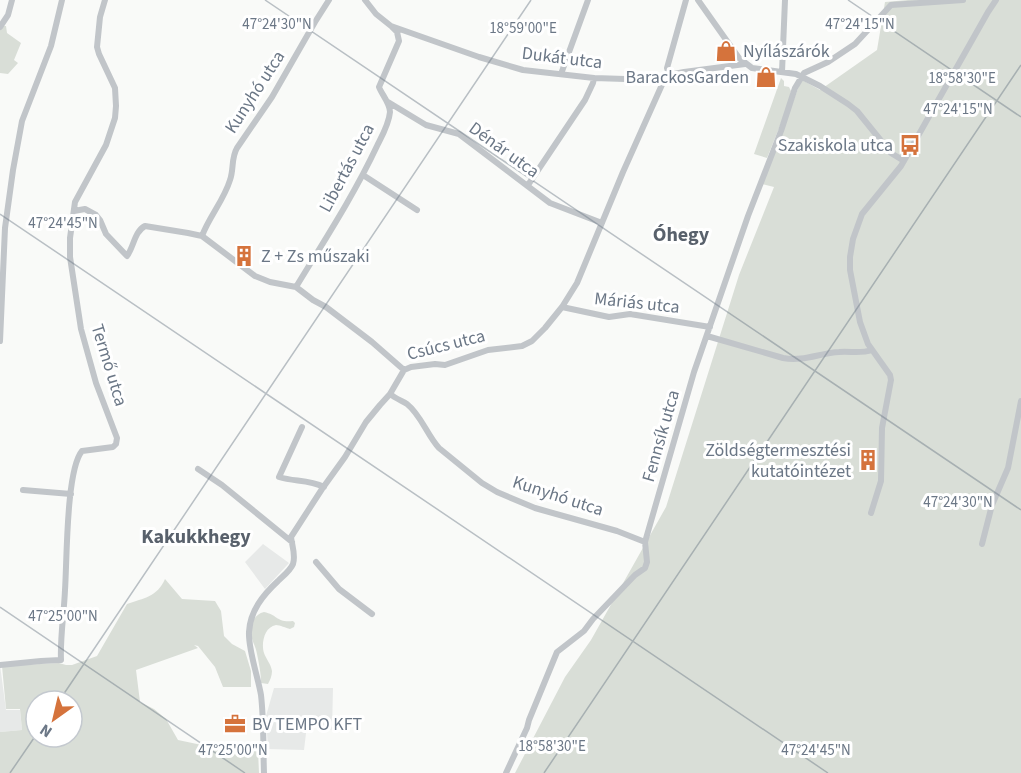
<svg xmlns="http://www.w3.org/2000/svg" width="1021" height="773" font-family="'Source Sans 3',sans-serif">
<rect width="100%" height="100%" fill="#f9faf8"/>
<!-- built -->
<path fill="#e7e9e8" d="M263 544 289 563 265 589 245 562Z
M0 665 6 710H20L22 730 0 732Z
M274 688H333L332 730 307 725 304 750 268 749 266 716Z"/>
<!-- green -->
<path fill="#d9ded7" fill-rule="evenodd" d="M908 0H1021V773H515L565 677 591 640 666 507 739 275 774 187 762 184 799 86 802 81H804L820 90 877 50 885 2Z
M3 26H6L7 33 21 43 14 60 18 63 8 74 0 73V30Z
M781 78 784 81V86L789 87 791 91 787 108 767 158 754 154Z
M165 579 182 599 215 601 221 611 224 636 232 644 245 651 251 671V687H223L215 667 198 646 194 645 198 648 136 670 140 702 154 709 166 719 178 740 216 748 258 750 259 773H0V732L22 730 20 709H6L2 666 59 663 66 665H72L97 656 127 604C144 598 157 597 165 579ZM36 701H72V737H36Z
M264 612C278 615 277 623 293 621L295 623 294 627 290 629C286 628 280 625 276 625 264 627 261 644 264 653 266 659 271 664 272 671 272 676 270 680 268 684L261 683C261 673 259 664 257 654 256 647 252 641 251 635 250 625 254 614 264 612Z"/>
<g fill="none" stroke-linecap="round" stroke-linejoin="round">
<!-- minor -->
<path stroke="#c1c5c9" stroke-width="6" d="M329 0 315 22 272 97 237 148C231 158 234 169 230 180 224 200 209 217 202 236L255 276 270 282 296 287 313 300 326 307 372 342 404 370
M365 0 376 14 391 26 479 57 523 70 594 78 656 80 669 75 684 72 745 64
M698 0 739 58 752 68 796 74 820 86 848 104 857 111 891 153 904 161
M0 27 8 15 12 0
M782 72 785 0
M561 74 588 0
M669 75 667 68 686 0
M388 102 426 125 459 134 550 203 602 223
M363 175 417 210
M528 185 585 100 593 83 594 78
M74 211 85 209 96 215 100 220 106 234 127 256C134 247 134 232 145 226L188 233 202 236
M296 287C324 241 354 195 377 146 382 136 389 124 390 112 390 103 382 95 379 87L399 41 397 32 392 27
M562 307 609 317 630 314 710 327
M707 336 783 358C803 362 820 353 839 352 851 351 860 354 872 350
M0 341 5 228 13 170 22 121 51 46 62 0
M390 394C395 398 402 401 407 404 421 415 427 435 439 448L482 483 497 492 535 508 617 531 645 542
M302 427 279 477C294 482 308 479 324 487
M198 469 222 485 292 542
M23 490 71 494
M871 513 881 481 882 428 891 380 890 375 868 344 860 322 850 270V257L853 239 862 214 901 166 988 12 996 0
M982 544 992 505 1008 468 1021 401
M316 562 339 589 372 614
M0 665 41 661 61 660C60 637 64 614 65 590 67 562 66 470 82 451L113 447 116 444 117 438 96 383 81 329 70 257V238L75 202 106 145 115 118 116 106 115 88 99 54 97 47 100 17 105 0
M264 773C263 747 264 721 261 695 258 677 248 649 249 632 250 611 263 595 278 581 283 576 290 571 293 564 296 555 292 546 291 537L322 489 345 457 366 422 380 405 390 394 404 370 411 367 435 364 445 365 488 350 522 346 532 341 545 328 562 307 577 283 623 172 665 78
M506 773 527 728 529 720 557 652 584 631 593 619 635 575 645 568 647 562 645 542 694 372 748 216 781 131 795 88 804 73 828 62 855 44 891 5 963 0"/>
</g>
<!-- ticks -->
<path fill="none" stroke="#6b7786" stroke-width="1.5" stroke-opacity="0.45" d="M265 0 1021 510M848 0 1021 117M0 214 828 773M0 607 245 773M59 701 531 0M10 773 36 735M544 773 1021 65"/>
<!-- icons -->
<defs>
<symbol id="shop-bare" viewBox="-9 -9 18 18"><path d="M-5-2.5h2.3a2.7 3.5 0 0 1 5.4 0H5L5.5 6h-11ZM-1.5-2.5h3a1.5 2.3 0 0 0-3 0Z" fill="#d5733c" stroke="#fff" stroke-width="2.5" paint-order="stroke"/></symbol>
<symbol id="bus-bare" viewBox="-9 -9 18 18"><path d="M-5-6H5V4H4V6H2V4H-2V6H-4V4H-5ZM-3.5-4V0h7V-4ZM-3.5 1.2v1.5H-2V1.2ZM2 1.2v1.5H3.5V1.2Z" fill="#d5733c" stroke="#fff" stroke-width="2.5" paint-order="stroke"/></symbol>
<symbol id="building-bare" viewBox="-9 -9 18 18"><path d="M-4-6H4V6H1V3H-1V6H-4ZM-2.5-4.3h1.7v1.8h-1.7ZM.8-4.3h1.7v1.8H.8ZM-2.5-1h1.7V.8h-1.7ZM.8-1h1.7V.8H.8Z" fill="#d5733c" stroke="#fff" stroke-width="2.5" paint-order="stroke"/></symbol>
<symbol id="office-bare" viewBox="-9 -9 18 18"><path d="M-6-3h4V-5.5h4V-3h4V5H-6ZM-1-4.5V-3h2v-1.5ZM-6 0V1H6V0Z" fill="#d5733c" stroke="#fff" stroke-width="2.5" paint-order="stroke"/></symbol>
</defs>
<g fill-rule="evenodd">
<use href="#shop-bare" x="711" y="36" width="30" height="30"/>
<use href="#shop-bare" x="751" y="62" width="30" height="30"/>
<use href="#bus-bare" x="895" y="130" width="30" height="30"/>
<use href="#building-bare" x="229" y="241" width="30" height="30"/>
<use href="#building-bare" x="853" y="445" width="30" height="30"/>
<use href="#office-bare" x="220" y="709" width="30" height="30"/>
</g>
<g text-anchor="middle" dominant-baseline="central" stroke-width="6" stroke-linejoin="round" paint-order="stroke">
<!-- poi labels -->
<g font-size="18" fill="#6b7786" stroke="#fff" text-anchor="start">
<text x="743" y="51">Nyílászárók</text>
<text x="749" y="77" text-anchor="end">BarackosGarden</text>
<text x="893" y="145" text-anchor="end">Szakiskola utca</text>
<text x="261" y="256">Z + Zs műszaki</text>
<text x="851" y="450" text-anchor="end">Zöldségtermesztési<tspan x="851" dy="21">kutatóintézet</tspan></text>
<text x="252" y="724">BV TEMPO KFT</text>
</g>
<!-- street labels -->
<g font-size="18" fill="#6b7786" stroke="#fff">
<text transform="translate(562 58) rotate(7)">Dukát utca</text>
<text transform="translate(255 92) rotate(-57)">Kunyhó utca</text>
<text transform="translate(504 150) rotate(36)">Dénár utca</text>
<text transform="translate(347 168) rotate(-62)">Libertás utca</text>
<text transform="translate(637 303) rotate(6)">Máriás utca</text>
<text transform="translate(446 345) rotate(-14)">Csúcs utca</text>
<text transform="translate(109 365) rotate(73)">Termő utca</text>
<text transform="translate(661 436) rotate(-74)">Fennsík utca</text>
<text transform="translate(558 496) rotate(18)">Kunyhó utca</text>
</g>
<!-- neighbourhood labels -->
<g font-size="20" font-weight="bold" fill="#59616c" stroke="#fff">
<text x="681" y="235">Óhegy</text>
<text x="196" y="537">Kakukkhegy</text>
</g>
</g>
<g font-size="15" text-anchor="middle" fill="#6b7786" stroke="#fff" stroke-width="6" stroke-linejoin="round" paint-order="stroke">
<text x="277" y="29">47°24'30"N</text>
<text x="860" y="29">47°24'15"N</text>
<text x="523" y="33">18°59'00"E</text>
<text x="962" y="83">18°58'30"E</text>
<text x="958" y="114">47°24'15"N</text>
<text x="63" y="228">47°24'45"N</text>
<text x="958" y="507">47°24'30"N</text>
<text x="63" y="621">47°25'00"N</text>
<text x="552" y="751">18°58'30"E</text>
<text x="233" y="755">47°25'00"N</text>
<text x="816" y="755">47°24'45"N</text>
</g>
<!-- north arrow -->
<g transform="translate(54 719) rotate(214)"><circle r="28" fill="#ffffff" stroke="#c4c9cf" stroke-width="1.5"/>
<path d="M0-4.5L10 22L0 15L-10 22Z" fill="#d5733c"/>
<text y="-9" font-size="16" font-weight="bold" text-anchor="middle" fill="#6b7786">N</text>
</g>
</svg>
